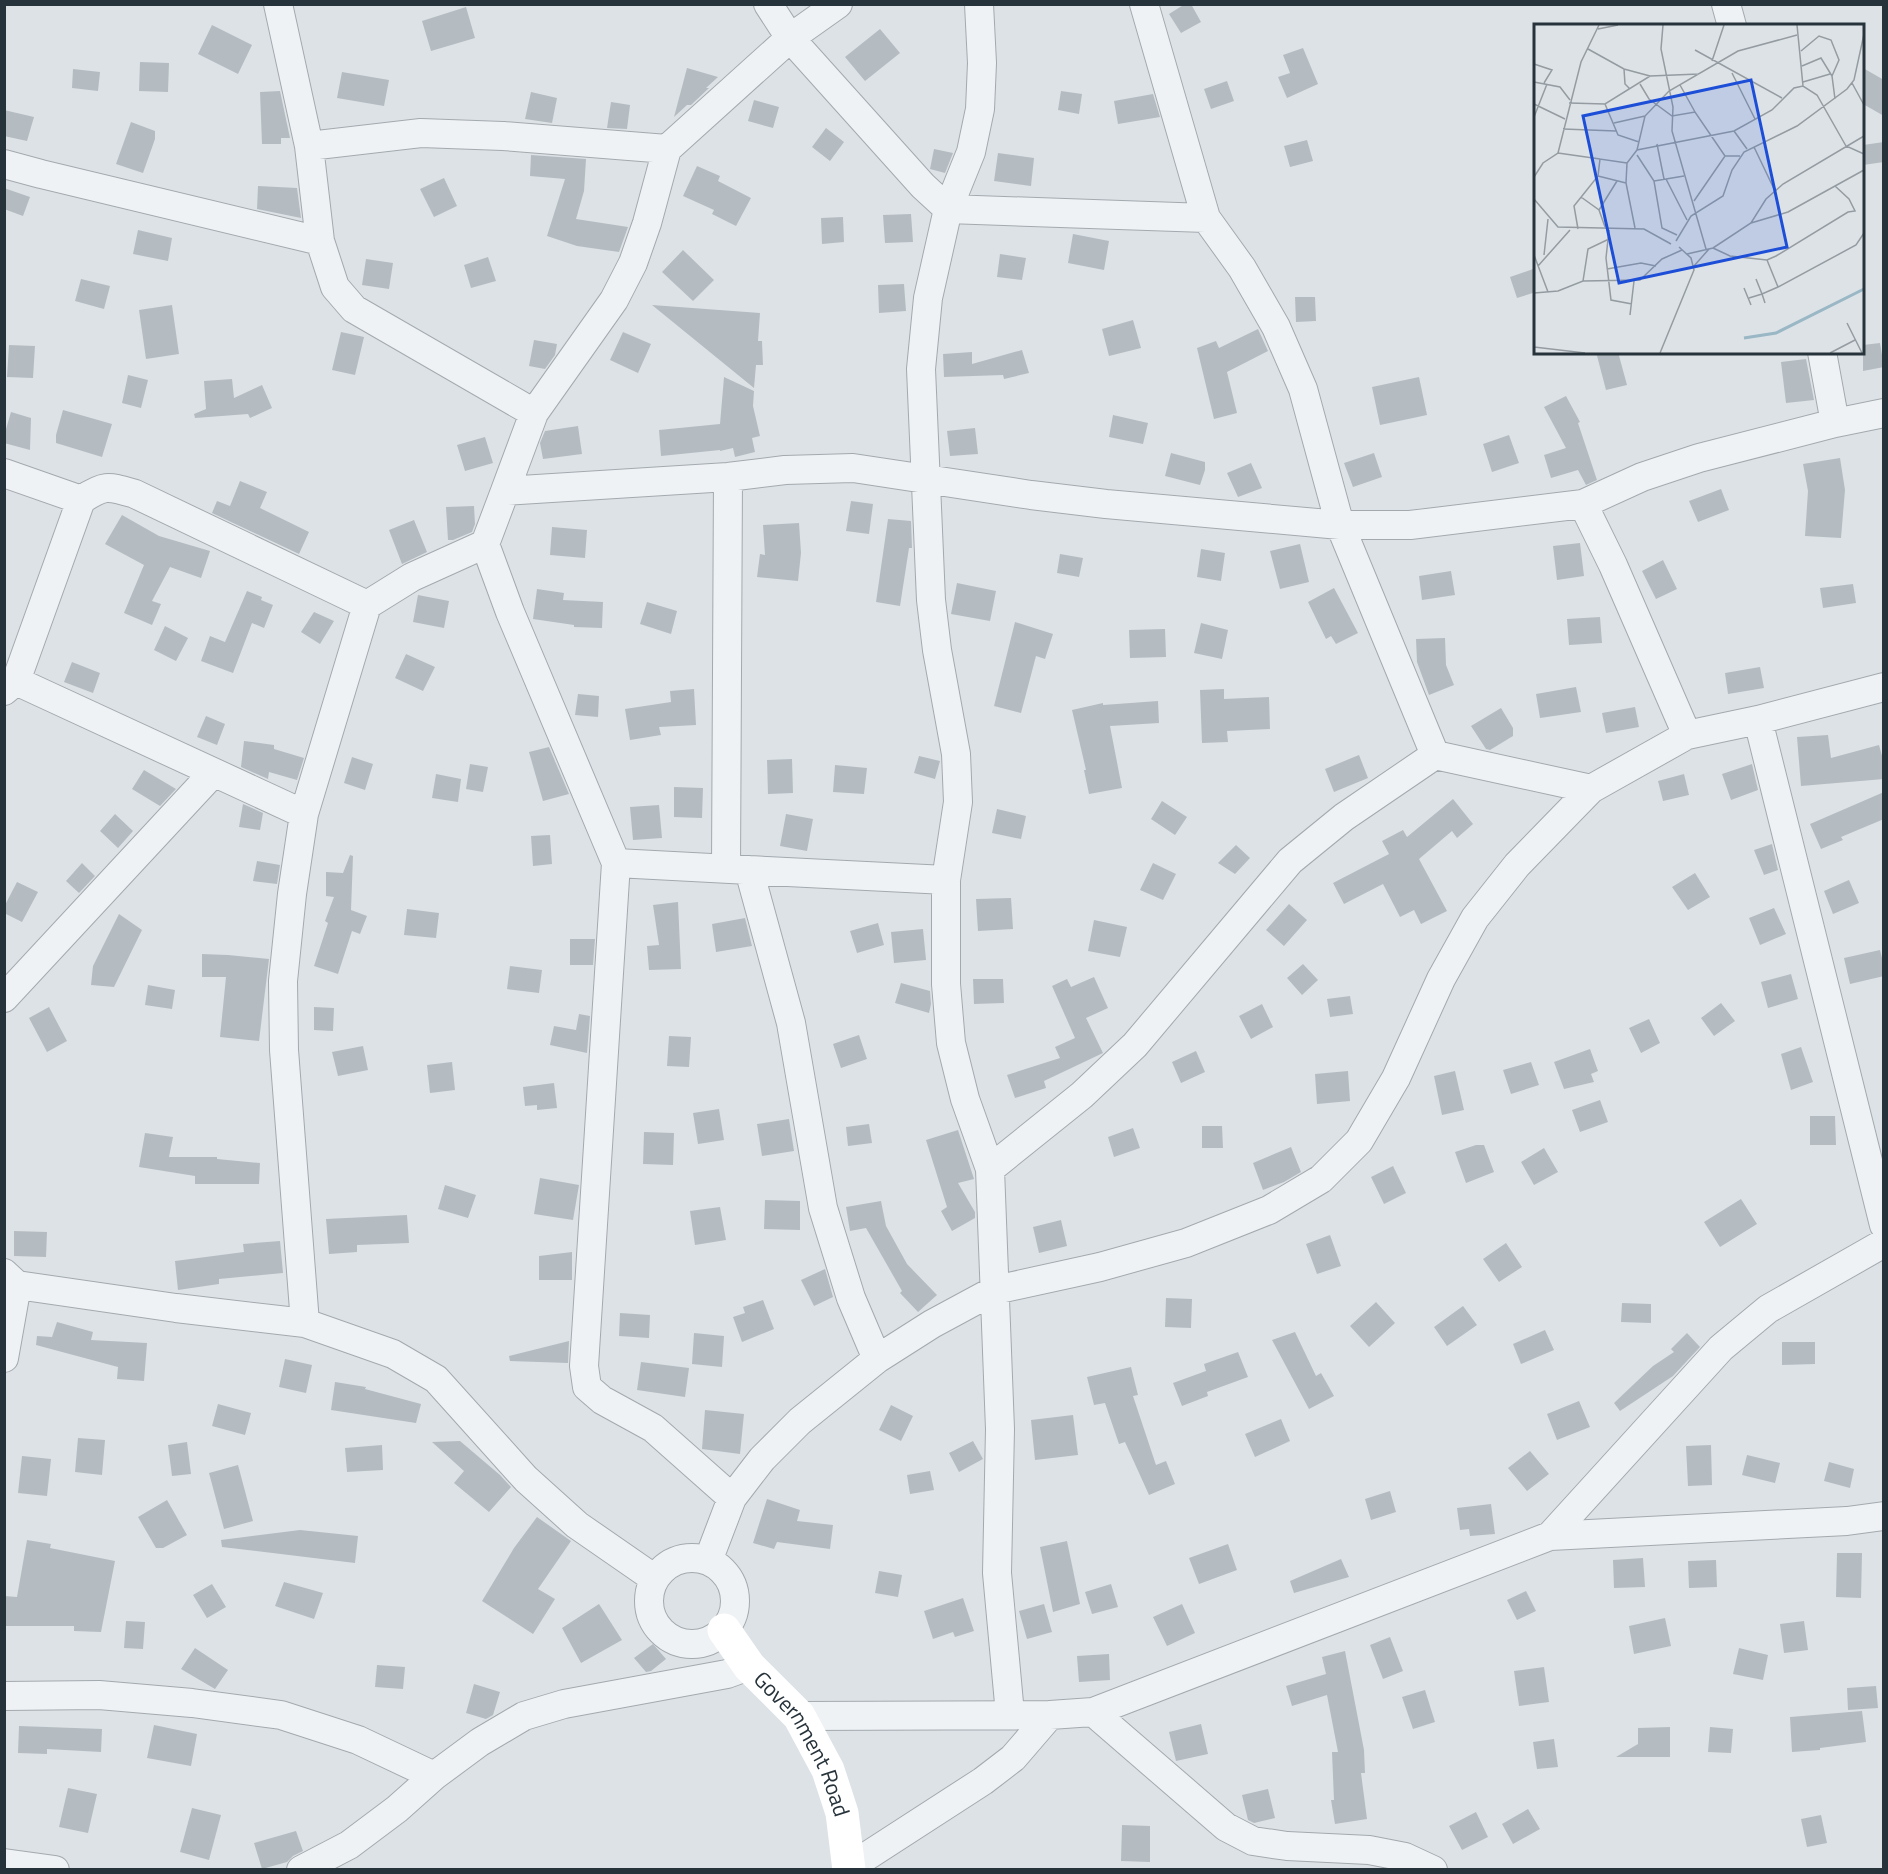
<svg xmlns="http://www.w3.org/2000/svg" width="1888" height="1874" font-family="'Titillium Web',sans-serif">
<rect width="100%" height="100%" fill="#dde2e6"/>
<!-- building -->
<path fill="#b4bcc2" d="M1185 4H1191L1201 22 1181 33 1169 14Z
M466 7 475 38 431 51 422 21Z
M212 25 252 45 238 74 198 54Z
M880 29 900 53 865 81 845 57Z
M1303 48 1318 84 1287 98 1278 77 1290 73 1283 55Z
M140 62 169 63 168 92 139 91Z
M687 68 718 77 706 88H709L691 105H687L674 117Z
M1863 68 1884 80V116L1863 104Z
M73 69 100 72 98 91 72 88Z
M342 72 389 80 384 106 337 98Z
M1227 81 1234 101 1211 109 1204 89Z
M280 91 290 138H281V144H262L260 92Z
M1061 91 1082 94 1079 114 1058 110Z
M531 92 557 98 552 123 525 119Z
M1153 94 1160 117 1118 124 1114 101Z
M754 100 779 107 773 128 748 121Z
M611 102 630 105 627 129 607 128Z
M4 110 34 117 27 141 4 136Z
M131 122 155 131V139L143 173 116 164Z
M826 128 844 142 830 161 812 147Z
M1307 140 1313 161 1290 167 1284 146Z
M1884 142V162L1863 165V145Z
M934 149 953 153 945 173 930 169Z
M998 153 1034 158 1031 186 994 181Z
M531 155 586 159 584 191 576 219 628 227 619 252 577 246 547 236 565 179 530 176Z
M697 166 720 176 718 181 751 198 736 226 712 214 714 210 683 196Z
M444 178 457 206 434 217 420 189Z
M258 186 297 188 301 218 257 209Z
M4 188 30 197 23 216 4 209Z
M911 214 913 242 885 243 883 215Z
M843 217 844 242 822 244 821 218Z
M138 230 172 238 168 261 133 254Z
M1073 234 1109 241 1104 270 1068 263Z
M683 250 714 280 693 301 662 272Z
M1000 254 1026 258 1022 280 997 277Z
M488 257 496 281 471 288 464 265Z
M366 259 393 263 389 289 362 285Z
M1536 268V292L1517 298 1510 277Z
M81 279 110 286 104 309 75 301Z
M904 284 906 311 879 313 878 285Z
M1295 297H1315L1316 321 1296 322Z
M172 305 179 354 146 359 139 310Z
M652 305 760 313 758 341H762L763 365H756L754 388Z
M1133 320 1141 348 1109 356 1102 329Z
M1258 329 1268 351 1227 372 1237 413 1214 419 1197 348 1216 341 1219 348Z
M341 332 364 337 355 375 332 370Z
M623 332 651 344 638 373 610 360Z
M534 340 557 344 555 355 545 369 529 366Z
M1880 343 1884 367 1863 371V345Z
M9 345 35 346 33 378 7 377Z
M1022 350 1029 373 1004 379 1003 375 944 377 943 354 972 352V364Z
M1596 352H1618L1627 385 1606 390Z
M1806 359 1814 400 1786 403 1781 362Z
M128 375 148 380 141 408 122 403Z
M724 377 754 391 753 406 760 436 752 438 755 452 735 457 733 448 720 451V450L661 456 659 430 720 424Z
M1419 377 1427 415 1380 425 1372 387Z
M232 379 234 398 262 385 272 408 250 418 248 414 195 418 194 414 206 409 204 381Z
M1566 396 1580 422 1578 423 1597 480 1586 485 1578 470 1551 478 1544 455 1566 448 1544 407Z
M63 410 112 424 102 457 56 443V435Z
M11 412 31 418 30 450 4 443V436Z
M1113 415 1148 423 1143 444 1109 437Z
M578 426 582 454 543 459 540 443 545 431Z
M975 428 978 454 950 456 947 431Z
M1509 435 1519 463 1492 472 1483 444Z
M485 437 493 463 465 471 457 445Z
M1171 453 1205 462V470L1200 485 1165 476Z
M1374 453 1382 477 1353 487 1344 463Z
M1840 458 1845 490 1841 538 1805 536 1808 491 1803 464Z
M1251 463 1262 488 1238 497 1227 473Z
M240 481 267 492 260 508 309 532 299 554 212 513 217 501 230 506Z
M1721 489 1729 510 1698 522 1689 501Z
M851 501 873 504 869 534 846 531Z
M474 506 475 524 472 532 453 540H448L446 507Z
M122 515 159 536 210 551 201 578 170 567 152 601 161 604 152 625 124 613 144 565 105 544Z
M888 519 911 521 912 548H909L900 606 876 602Z
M414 520 427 552 402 564 389 530Z
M799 523 801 553 798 581 757 577 760 554 765 555 763 525Z
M552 527 587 530 585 558 550 555Z
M1580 543 1584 576 1557 580 1553 546Z
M1300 544 1309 582 1280 589 1270 551Z
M1201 549 1225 553 1221 581 1197 577Z
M1060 554 1083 558 1079 577 1057 573Z
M1663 560 1677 589 1656 599 1642 571Z
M1451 571 1455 595 1422 600 1419 576Z
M957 583 996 591 990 621 951 614Z
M1853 584 1856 603 1823 608 1820 588Z
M1334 588 1358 633 1336 644 1331 636 1326 639 1308 602Z
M537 589 564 593 563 600 603 602 602 628 574 627V625L533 619Z
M247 591 262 597 261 600 273 605 264 628 252 623 233 673 201 661 210 636 225 642Z
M418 595 449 601 444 628 413 622Z
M647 602 677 611 671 634 640 624Z
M314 612 334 621 320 644 301 632Z
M1600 617 1602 643 1569 645 1567 619Z
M1015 622 1053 634 1045 659 1036 656 1021 713 994 706Z
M1201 623 1228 630 1222 659 1194 653Z
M165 626 188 638 176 661 154 650Z
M1165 629 1166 657 1130 658 1129 630Z
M1445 638 1446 665 1454 685 1429 695 1417 662 1416 639Z
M406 654 435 667 423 691 395 678Z
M72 662 100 673 93 693 64 682Z
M1760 667 1764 688 1728 694 1725 673Z
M1576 687 1581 712 1540 718 1536 694Z
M694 689 696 725 659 727 661 735 630 740 625 709 671 702 670 691Z
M1224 689V699L1269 697 1270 729 1227 731 1228 742 1202 743 1200 690Z
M578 694 599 696 598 717 575 715Z
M1158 701 1159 723 1110 726 1122 788 1089 794 1084 770H1086L1072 710 1103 703V705Z
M1635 707 1639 727 1606 733 1602 713Z
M1501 708 1513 728V736L1490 750 1486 749 1471 726Z
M206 716 225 724 217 745 197 737Z
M1828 735 1831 758 1879 745 1884 763V779L1801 786 1797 737Z
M244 741 274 745V749L304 758 297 780 269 772 268 779 241 767Z
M549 747 569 794 543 801 529 752Z
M1359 755 1368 778 1334 792 1325 769Z
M919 756 940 761 935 779 914 773Z
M352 757 373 764 365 790 344 783Z
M792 759 793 793 768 794 767 760Z
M470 764 488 767 483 792 466 789Z
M1752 764 1758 790 1731 800 1722 774Z
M835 765 867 768 864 794 833 792Z
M144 770 176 789 160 806 132 789Z
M436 774 461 779 458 802 432 798Z
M1684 774 1689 795 1663 801 1658 781Z
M674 787 703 788 702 818 674 817Z
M1884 792V819L1841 837 1843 840 1821 849 1810 824Z
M1453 799 1473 824 1457 838 1452 831 1419 859 1447 911 1421 924 1414 910 1400 917 1383 884 1344 904 1333 883 1389 854 1382 841 1403 830 1407 837Z
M1162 801 1187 817 1175 835 1151 819Z
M243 804 263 813 260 830 239 827Z
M659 805 662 838 633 840 630 807Z
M997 809 1026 816 1021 839 992 833Z
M115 814 133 831 118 848 100 831Z
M786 814 813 819 807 851 780 846Z
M550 835 552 864 533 866 531 836Z
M1772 844 1778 870 1764 875 1754 850Z
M1236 845 1250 858 1235 874 1218 863Z
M350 855 353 856 351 910 367 916 360 934 352 931 338 974 314 966 328 923 325 921 334 897 326 896V872L343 873Z
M257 861 280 865 277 884 253 881Z
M82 863 95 876 79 893 66 881Z
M1153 863 1176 874 1163 900 1140 890Z
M1695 873 1710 897 1688 910 1672 887Z
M1849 880 1859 903 1833 914 1824 891Z
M17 882 38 892 22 922 4 913V907Z
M1011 898 1013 929 978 931 976 899Z
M678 902 681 969 649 970 647 946 659 945 653 905Z
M1289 904 1307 920 1284 946 1266 930Z
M1774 908 1786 934 1760 945 1749 918Z
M407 909 439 913 436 938 404 935Z
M119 914 142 930 114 987 91 985 93 966Z
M745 918 752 946 716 952 712 924Z
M1094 920 1127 927 1120 957 1088 951Z
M878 923 884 945 857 953 850 931Z
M923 929 926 960 894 963 891 932Z
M570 939H595L593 965H570Z
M1880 950 1884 966V976L1850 984 1844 958Z
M202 954 228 955 269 959 259 1041 220 1037 226 977H202Z
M1303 964 1318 980 1302 995 1287 978Z
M510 966 542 970 539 993 507 989Z
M1791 974 1798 999 1768 1008 1761 982Z
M1094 977 1108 1008 1086 1018 1103 1053 1044 1081 1046 1088 1015 1098 1007 1075 1060 1058 1055 1047 1075 1038 1052 986 1067 979 1071 987Z
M973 979H1003L1004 1003 974 1004Z
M901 983 930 991 931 1004 929 1013 895 1003Z
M148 985 175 990 172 1009 145 1005Z
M1350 996 1353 1014 1330 1017 1327 999Z
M1721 1003 1735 1021 1714 1036 1701 1018Z
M1262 1004 1273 1027 1251 1039 1239 1016Z
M49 1007 67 1041 47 1052 29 1018Z
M314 1007 334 1008 333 1031 314 1030Z
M579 1014 590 1016 587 1053 550 1045 554 1026 576 1030Z
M1649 1019 1660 1043 1641 1053 1629 1028Z
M859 1035 867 1059 841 1068 833 1044Z
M669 1036 691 1037 689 1067 667 1066Z
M363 1046 368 1070 338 1076 332 1052Z
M1801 1047 1813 1082 1791 1090 1781 1054Z
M1590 1049 1598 1071 1591 1074 1594 1082 1564 1089 1554 1062Z
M1196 1051 1205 1072 1181 1083 1172 1062Z
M452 1062 455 1090 430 1093 427 1065Z
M1531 1062 1539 1085 1511 1094 1503 1070Z
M1348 1071 1350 1101 1317 1104 1315 1074Z
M1455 1071 1464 1110 1442 1115 1434 1076Z
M554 1083 557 1108 537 1110V1105L525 1106 523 1087Z
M1600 1100 1608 1122 1580 1132 1572 1110Z
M719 1109 724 1140 698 1144 693 1113Z
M1810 1116H1835L1836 1145H1810Z
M789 1119 794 1151 762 1156 757 1124Z
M869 1124 872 1143 848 1146 846 1127Z
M1202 1126H1222L1223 1148H1202Z
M1133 1128 1140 1148 1114 1157 1108 1137Z
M958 1130 974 1179 958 1183 975 1212V1218L952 1231 941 1211 947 1207 926 1140Z
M644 1132 674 1133 673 1165 643 1164Z
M145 1133 173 1137 169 1157H217V1159L260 1163 259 1184H195V1176L139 1167Z
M1476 1145H1484L1494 1172 1466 1183 1455 1152Z
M1291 1147 1301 1172 1284 1182 1263 1190 1253 1163Z
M1544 1148 1558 1172 1534 1185 1521 1162Z
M1393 1166 1406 1193 1384 1204 1371 1177Z
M540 1178 579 1185 573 1220 534 1214Z
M445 1185 476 1195 468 1218 438 1209Z
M1741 1199 1757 1224 1720 1247 1704 1222Z
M765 1200 800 1201V1230L764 1229Z
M881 1201 886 1226 907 1264 937 1295 918 1312 900 1293 902 1291 866 1228 850 1231 846 1207Z
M720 1207 726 1240 695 1245 690 1211Z
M407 1215 409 1243 357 1245V1252L329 1254 326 1219Z
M1061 1220 1067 1246 1039 1253 1033 1227Z
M14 1231 47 1232 46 1257 14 1256Z
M1330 1235 1341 1266 1317 1274 1306 1244Z
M280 1241 283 1273 219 1279V1284L178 1290 175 1261 244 1252 243 1244Z
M1506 1243 1522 1267 1499 1282 1483 1259Z
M572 1252V1280H539V1256Z
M825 1269 833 1297 814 1306 801 1280Z
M1166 1298 1192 1299 1191 1328 1165 1327Z
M763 1300 774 1329 742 1342 733 1317 745 1313 743 1307Z
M1376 1302 1395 1323 1369 1347 1350 1326Z
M1622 1303 1651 1304V1323L1621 1322Z
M1463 1306 1477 1325 1447 1346 1434 1327Z
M620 1313 650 1315 649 1338 619 1336Z
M57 1322 93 1332 91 1340 147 1343 144 1381 117 1379 118 1367 36 1345 37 1336 52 1337Z
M1545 1330 1554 1350 1521 1364 1513 1344Z
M1295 1332 1316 1376 1321 1373 1334 1396 1309 1409 1272 1340Z
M694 1333 724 1336 722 1367 692 1364Z
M1687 1333 1700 1347 1673 1376 1620 1411 1614 1403 1653 1366 1674 1352 1671 1349Z
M569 1341 568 1363 510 1361 509 1356Z
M1782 1342H1815V1364L1782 1365Z
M1238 1352 1248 1377 1207 1392 1208 1396 1182 1406 1173 1383 1206 1371 1204 1364Z
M285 1359 312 1365 306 1393 279 1387Z
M641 1362 689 1368 685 1397 637 1390Z
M1131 1367 1138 1395 1133 1396 1156 1465 1166 1461 1175 1484 1149 1495 1125 1442 1119 1444 1105 1403 1094 1405 1087 1377Z
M335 1382 366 1387 365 1389 421 1404 416 1423 331 1410Z
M1579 1401 1590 1427 1557 1440 1547 1414Z
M218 1404 251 1413 245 1435 212 1426Z
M891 1405 913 1416 901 1441 879 1430Z
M705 1410 744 1414 740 1454 702 1449Z
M1073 1415 1078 1455 1035 1460 1031 1420Z
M1281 1419 1290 1441 1255 1457 1245 1434Z
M78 1438 105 1440 102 1475 75 1472Z
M460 1441 500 1475 511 1487 489 1512 454 1483 464 1471 432 1442Z
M973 1441 983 1459 959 1472 949 1453Z
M187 1442 191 1474 172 1476 168 1445Z
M382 1445 383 1470 347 1472 345 1448Z
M1711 1445 1712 1485 1688 1486 1686 1446Z
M1530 1451 1549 1474 1527 1491 1508 1468Z
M1747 1455 1780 1463 1775 1483 1742 1475Z
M22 1456 51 1459 47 1496 18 1493Z
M1829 1462 1854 1469 1850 1488 1824 1481Z
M238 1465 253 1521 224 1529 209 1473Z
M930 1471 934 1490 910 1494 907 1475Z
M1390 1491 1396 1512 1371 1520 1365 1499Z
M767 1499 800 1510 797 1521 833 1525 830 1549 777 1542 774 1549 753 1543Z
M167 1500 187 1535 163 1548H156L138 1517Z
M1491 1504 1495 1534 1470 1536 1469 1529 1460 1530 1457 1508Z
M537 1517 571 1541 538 1589 555 1599 533 1634 482 1601 514 1548Z
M300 1530 358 1536 355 1563 222 1547 221 1540Z
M27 1540 51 1544 50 1548 115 1561 101 1632 74 1631V1626H4V1596L17 1597Z
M1067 1541 1080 1604 1053 1612 1040 1547Z
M1228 1544 1237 1570 1199 1584 1189 1558Z
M1837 1553H1862L1861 1598 1836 1597Z
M1643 1558 1645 1587 1614 1588 1613 1560Z
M1341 1559 1349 1577 1294 1593 1290 1581Z
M1716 1560 1717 1587 1689 1588 1688 1561Z
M879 1571 902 1575 898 1597 875 1593Z
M284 1582 323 1593 314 1619 275 1606Z
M212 1584 226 1607 207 1618 193 1595Z
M1111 1584 1118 1607 1092 1614 1085 1592Z
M1526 1591 1536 1611 1517 1620 1507 1600Z
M963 1598 974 1631 955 1637 953 1632 933 1639 924 1611Z
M599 1604 622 1640 581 1663 562 1628Z
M1044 1604 1052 1632 1027 1639 1019 1611Z
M1182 1604 1195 1633 1167 1646 1153 1617Z
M1665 1618 1671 1646 1634 1654 1629 1626Z
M126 1621 145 1622 143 1649 124 1648Z
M1804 1621 1808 1650 1784 1653 1780 1624Z
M1390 1637 1403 1671 1383 1679 1370 1645Z
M653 1644 666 1659 651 1671 646 1672 634 1658Z
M195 1648 228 1670 215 1689 181 1669Z
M1739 1648 1768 1655 1763 1680 1733 1674Z
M1345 1651 1364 1750 1365 1773H1361L1367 1819 1335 1824 1331 1800H1334L1332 1752H1338L1327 1695 1292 1706 1286 1686 1326 1674 1322 1657Z
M1109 1654 1110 1680 1079 1682 1077 1656Z
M377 1665 405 1667 403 1689 375 1687Z
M1544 1667 1549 1702 1519 1706 1514 1671Z
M474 1684 500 1692 493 1715 486 1719 466 1713Z
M1876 1686 1878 1708 1848 1710 1847 1688Z
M1425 1690 1435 1722 1413 1729 1402 1697Z
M1862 1711 1866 1742 1820 1748V1750L1792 1752 1790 1717Z
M1201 1724 1208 1754 1176 1761 1169 1732Z
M154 1725 197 1734 191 1766 147 1758Z
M19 1726 102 1729 101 1752 47 1749V1754L18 1753Z
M1670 1727V1757H1616L1638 1744V1728Z
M1710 1727 1733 1729 1731 1753 1708 1752Z
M1554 1739 1558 1767 1537 1769 1533 1742Z
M68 1788 97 1794 88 1833 59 1827Z
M1268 1789 1275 1818 1254 1823 1248 1820 1242 1795Z
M192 1808 221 1815 209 1860 180 1852Z
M1528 1809 1540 1829 1513 1844 1502 1824Z
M1476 1812 1488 1837 1462 1850 1449 1826Z
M1821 1815 1827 1843 1807 1847 1801 1819Z
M1122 1825 1150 1826V1862L1121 1861Z
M296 1831 303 1851 293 1856 287 1862 262 1869 254 1843Z"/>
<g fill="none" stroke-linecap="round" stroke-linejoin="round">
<defs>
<path id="street" d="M278 4 309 146 320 241 335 287 354 309 534 413
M768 4 790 38 923 186 948 209 1206 218 1242 268 1276 327 1303 389 1340 525 1435 755
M979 4 982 63 980 109 971 152 948 209 928 298 921 369 931 600 937 650 956 754 958 802 946 880V984L951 1043 965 1099 990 1169 1000 1429 997 1573 1010 1714
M1144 4 1206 218
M1726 4 1732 26
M309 146 421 133 503 136 667 149
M4 164 41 174 320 241
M1822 352 1835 423
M4 473 81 500
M505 491 534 413 614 300 633 263 647 223 667 149 790 38 838 4
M1583 504 1613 565 1687 735
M16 681 304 814
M4 691 16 681 81 500C105 484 108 486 135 494L367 605
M1758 720 1884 1225
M616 863 749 870 791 1023 823 1208 851 1298 877 1359
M726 868 728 477
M749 870 946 880
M4 998 213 773
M990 1169 1082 1095 1135 1045 1290 861 1344 817 1435 755 1591 789
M4 1273 17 1285 176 1308 305 1323 393 1354 436 1379 526 1479 577 1525 655 1579
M305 1323 284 1050 283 981 292 894 304 814 367 605 412 577 485 544
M4 1358 17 1285
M732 1498 653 1428 602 1400 587 1387 584 1366 616 863 510 612 485 544 505 491 728 477 785 470 853 468 1031 495 1106 504 1340 525H1410L1583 504 1642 477 1699 458 1835 423 1884 413
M1550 1536 1847 1521 1884 1516
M649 1601a43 43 0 1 1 86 0a43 43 0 1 1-86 0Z
M708 1561 732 1498 762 1459 800 1421 877 1359 932 1324 995 1290 1100 1267 1186 1243 1269 1210 1321 1179 1359 1141 1396 1078 1441 979 1475 918 1517 865 1591 789 1687 735 1758 720 1884 687
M4 1696 99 1695 192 1703 281 1715 358 1740 434 1776
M1093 1712 1226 1827 1253 1841 1287 1846 1369 1850 1405 1857 1433 1870
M799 1716 1050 1715 1093 1712 1550 1536 1721 1348 1768 1309 1884 1243
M4 1863 55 1870
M850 1867 983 1781 1013 1758 1050 1715
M301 1870 349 1845 397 1809 434 1776 480 1742 524 1716 564 1704 727 1674 749 1666"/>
</defs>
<!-- street casing -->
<use href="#street" stroke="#a3aaaf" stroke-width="30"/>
<!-- street -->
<use href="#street" stroke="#eff2f5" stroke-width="28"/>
<!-- secondary -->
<path stroke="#fff" stroke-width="33" id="s1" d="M724 1630 749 1666 799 1716 828 1770 842 1813 849 1870"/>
</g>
<g text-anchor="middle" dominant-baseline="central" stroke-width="4.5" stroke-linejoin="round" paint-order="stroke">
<!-- street labels -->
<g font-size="22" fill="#27333b" stroke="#ecf1f4">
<text stroke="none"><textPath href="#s1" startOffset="140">Government Road</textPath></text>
</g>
</g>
<!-- overview -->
<g transform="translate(1534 24)">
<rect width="330" height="330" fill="#dde2e6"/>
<path fill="none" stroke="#99b7c5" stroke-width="3" d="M210 314 242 309 330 265"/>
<path fill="none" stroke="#949ca2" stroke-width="1.5" d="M129 1 127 25 139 83 138 107 172 225M263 1 269 62M64 5 84 1M54 25 90 45 116 52M161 26 248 74M267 27 285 12 297 16 305 36 298 52M178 37 190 1M0 40 18 46 10 59M268 42 287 34 298 52 301 75M90 45 91 60 96 65M198 49 221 95M0 58 26 63 36 76M269 58 296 50M318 59 330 81M106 60 115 75 138 92 161 88 191 132M146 61 161 88M35 79 71 80 116 52 165 50M0 80 31 95M71 80 84 111 105 118M0 93 13 60M80 99 111 92M29 105 82 107M200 107 213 125M123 120 130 155M220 123 241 167M103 126 111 92 135 67 204 27 263 11M24 129 66 135M103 131 120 157 128 204 143 211M64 152 92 159M0 153 9 139 24 129 47 38 65 1M132 155 150 152M120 157 132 155 153 196M47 173 65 186 71 203M0 175 24 203 110 205 137 220M160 177 191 132H206M65 186 83 157M217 199 254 188 330 146M101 204 92 159 93 139 103 126 200 107 238 86 260 64 269 62 283 71 312 122 330 130M44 205 40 182 64 152 66 135 93 139M75 206 72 234 77 276 98 280M142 217 157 192 189 172 198 146 210 128 263 102 313 65 320 56 330 10M179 224 196 232 233 236 242 232 314 188 321 187 315 175 301 162M153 230 179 224 217 199 232 175 249 160 330 112M0 231 14 268M10 231 14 195M233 236 244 263M4 242 36 206M160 242 175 225M73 245 107 239 122 242M222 255 228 270 244 263 322 221 330 209M49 257 54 225 75 215M210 264 217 281M0 269 24 267 49 257 106 256 128 235 148 226M215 274 228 270 231 279M96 291 100 257M313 299 328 329M0 323 51 329M126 329 160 246 157 234 145 223M296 329 321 316"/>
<path fill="#1d4ed8" fill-opacity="0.15" stroke="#1d4ed8" stroke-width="3" d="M217 56 253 223 85 259 49 92Z"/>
<rect width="330" height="330" fill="none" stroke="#27333b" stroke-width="3"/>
</g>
<!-- border -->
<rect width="1888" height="1874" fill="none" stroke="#27333b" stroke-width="12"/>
</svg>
